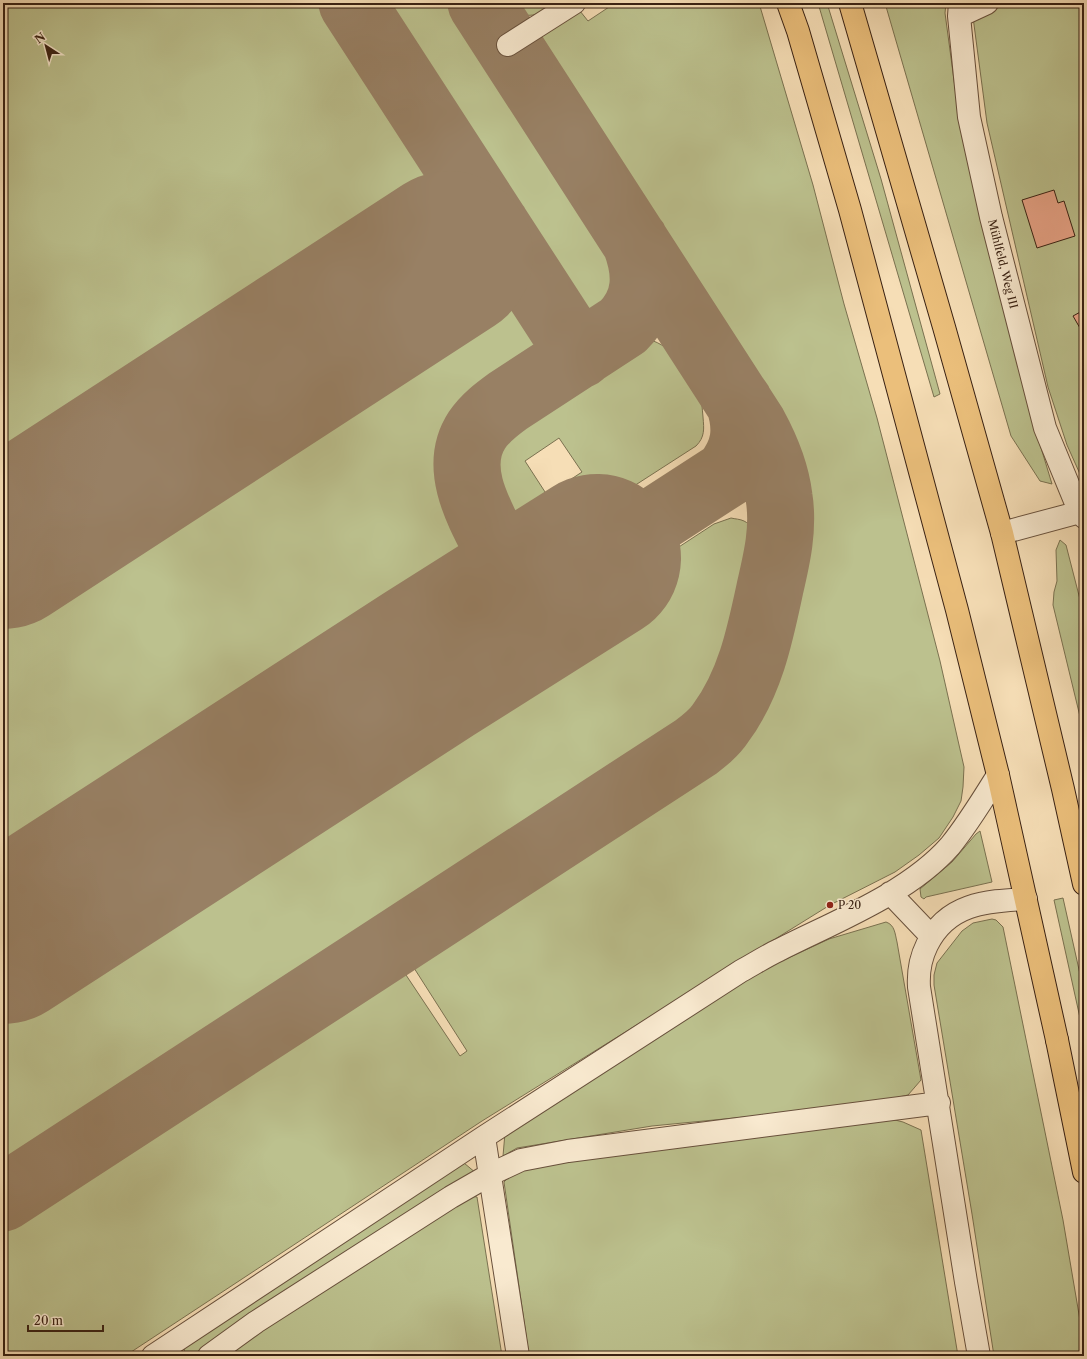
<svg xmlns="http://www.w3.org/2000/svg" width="1087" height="1359" font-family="'Libre Caslon Text',serif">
<rect width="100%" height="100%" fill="#f6deb6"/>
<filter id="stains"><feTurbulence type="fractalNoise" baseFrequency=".005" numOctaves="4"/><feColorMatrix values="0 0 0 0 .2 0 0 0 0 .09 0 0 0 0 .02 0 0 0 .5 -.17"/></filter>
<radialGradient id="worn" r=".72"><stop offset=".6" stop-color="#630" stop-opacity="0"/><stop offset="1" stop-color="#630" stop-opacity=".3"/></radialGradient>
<!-- green -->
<path fill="#bcc18e" stroke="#7a7150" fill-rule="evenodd" d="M3 3H460L589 203 616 267 618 276 617 283 613 292 604 302 586 328 492 387 472 404 460 418 450 436 444 472 450 509 462 529 473 562 474 574 469 582 3 885Z
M503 3H557C542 12 533 20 516 12 510 9 506 8 503 3Z
M615 3H759L813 185 844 304 877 418 940 661 964 767 963 787 961 801 953 817 939 838 919 855 895 872 830 905 482 1121 125 1356H3V1221L398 963 460 1056 467 1051 407 957 690 774 724 750 737 734 750 710 773 659 781 627 802 524V504L799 486 796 467 787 444 529 44 580 11 588 21Z
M818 3H827L881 179 940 394 934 397Z
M885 3H946L945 13 960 125 1035 428 1052 484 1040 481 1011 436Z
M1003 3H1084V483L1067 445 1048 387 987 123 973 17Z
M645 339C666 341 693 369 699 390 702 398 702 408 703 417 704 429 705 437 696 446L575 524 572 519 527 547C500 505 460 462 513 421L634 343ZM559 438 582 472 547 495 525 461Z
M731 518C735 519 740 519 744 521 757 527 757 550 756 563L736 650 721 681 708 702 692 726 3 1175V994L620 594 616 588 714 524Z
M1060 540 1066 545 1084 615V733L1053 605 1054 592 1057 581 1056 550Z
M980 831 992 882 926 897 924 899 921 897 920 889 952 862 976 834Z
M1063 898 1084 992V1036L1054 900Z
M992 919 996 920 1003 927 1063 1220 1084 1344V1356H994L972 1214 934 985V975L937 963 962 931 973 923Z
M886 922C895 925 895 934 897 942L921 1080 908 1095 858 1106 652 1126 517 1148 503 1156 505 1133 730 990 771 966 829 939Z
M887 1118 903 1122 921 1130 958 1356H529L504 1182 511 1175 528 1165Z
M464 1163 476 1173 233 1329 194 1356H181L184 1354 185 1341Z
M463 1195 477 1197 502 1356H221Z"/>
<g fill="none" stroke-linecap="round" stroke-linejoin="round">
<!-- taxiway -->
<path stroke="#988064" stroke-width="67" d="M352 3 580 355
M449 255 496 225
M597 558 727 474C745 451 748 430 739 402
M484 629C491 622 504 611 508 602 514 589 507 570 502 558 484 521 450 471 477 430 485 418 497 409 508 401L623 326C648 301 647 272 635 241
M3 1198 696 747C705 740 714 733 720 724 750 684 760 635 770 588 777 558 784 528 779 497 776 472 766 448 754 426L481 3"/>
<!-- runway -->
<path stroke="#988064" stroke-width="168" d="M3 545 449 255
M3 940 429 664 597 558"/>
</g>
<!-- building -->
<path fill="#eaa589" stroke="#392113" d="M1054 190 1058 203 1064 201 1075 236 1037 248 1022 200Z
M1084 310V335L1073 316Z"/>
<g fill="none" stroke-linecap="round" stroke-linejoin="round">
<defs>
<path id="minor" d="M960 3 959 16 969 117 991 217 1045 428 1080 513 1084 517
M959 16 987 3
M508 45 574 3
M1002 533 1084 511
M890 893 931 936
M484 1137 518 1356
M153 1356 484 1137 741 971C754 964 766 956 779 950 834 922 909 893 950 846 968 824 983 799 998 775
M209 1356 256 1322 451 1197 491 1174 521 1160 568 1151 939 1103
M979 1356 966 1282 919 987C918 971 920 959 927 945 947 904 985 901 1026 899"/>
<path id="major" d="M788 3 798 31 850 210 957 610 998 775 1057 1040
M850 3 944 327 1002 533 1063 789 1084 884"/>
<path id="highway" d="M1057 1040 1084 1172"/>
</defs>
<!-- minor casing -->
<use href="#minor" stroke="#68503c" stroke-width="24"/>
<!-- major casing -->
<use href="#major" stroke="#392113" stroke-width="24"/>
<!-- highway casing -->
<use href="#highway" stroke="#392113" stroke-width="24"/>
<!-- minor -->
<use href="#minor" stroke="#f9ead0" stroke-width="22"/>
<!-- major -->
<use href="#major" stroke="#ebbf7b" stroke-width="22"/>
<!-- highway -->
<use href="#highway" stroke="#ebbf7b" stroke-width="22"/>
</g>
<!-- markers -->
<circle fill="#8f2418" stroke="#f9ead0" stroke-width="1.5" cx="830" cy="905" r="4"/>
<g text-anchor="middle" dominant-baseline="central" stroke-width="3" stroke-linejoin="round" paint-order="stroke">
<!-- street labels -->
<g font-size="11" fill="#392113" stroke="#f9ead0">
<text transform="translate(1003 264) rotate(76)">Mühlfeld, Weg III</text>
</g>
<!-- poi labels -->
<g font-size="11" fill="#392113" stroke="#f9ead0" text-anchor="start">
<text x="838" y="905">P 20</text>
</g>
</g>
<!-- margin -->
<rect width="1087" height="1359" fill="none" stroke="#f6deb6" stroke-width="16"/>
<rect x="4" y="4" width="1079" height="1351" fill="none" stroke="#392113" stroke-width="2"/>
<rect x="8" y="8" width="1071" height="1343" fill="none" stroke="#392113"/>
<!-- north arrow -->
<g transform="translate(46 46) rotate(324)" stroke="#f9ead0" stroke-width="3" paint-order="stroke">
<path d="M0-3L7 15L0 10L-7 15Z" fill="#392113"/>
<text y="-6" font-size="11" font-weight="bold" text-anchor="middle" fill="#392113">N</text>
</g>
<!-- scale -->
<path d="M28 1325v6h75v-6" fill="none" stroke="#392113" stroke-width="2"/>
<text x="34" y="1325" font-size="12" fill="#392113" stroke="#f9ead0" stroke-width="3" paint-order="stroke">20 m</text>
<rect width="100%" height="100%" filter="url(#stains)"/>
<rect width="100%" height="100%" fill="url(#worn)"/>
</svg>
